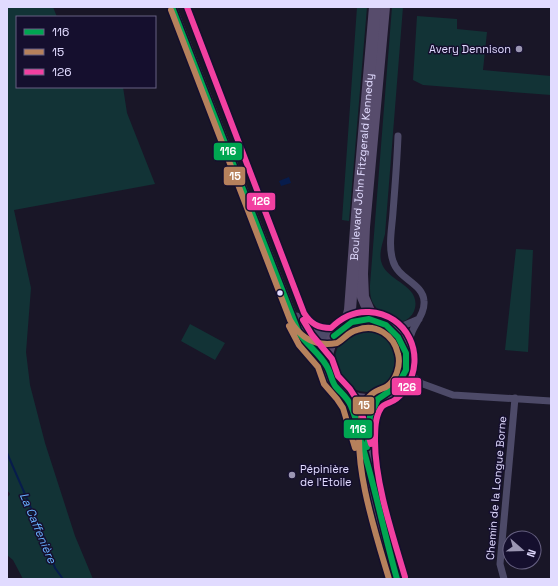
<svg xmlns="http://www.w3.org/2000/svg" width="558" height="586" font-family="'Space Grotesk',sans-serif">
<rect width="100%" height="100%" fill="#191627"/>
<!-- green -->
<path fill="#123336" d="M7 7H53L57 17H17V87H123L127 113 155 184 14 210 31 288 26 352 30 385 45 443 75 536 93 579H23L13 560 7 555V498L10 494 7 490Z
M357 7H367L349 221 342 220Z
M392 7H403L385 234C383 242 379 252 381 261 386 282 420 284 415 308 414 313 411 317 406 320 394 326 377 312 372 301 370 296 370 291 370 285Z
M417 16 457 19V29L487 32 483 70 551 76V95L423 85 413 80Z
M516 249 533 250 528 352 505 350Z
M190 324 225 343 215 360 181 341Z
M335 360a32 32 0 1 1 64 0a32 32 0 1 1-64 0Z"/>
<!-- water -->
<path fill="#071c4c" d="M289 177 291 183 281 186 279 181Z"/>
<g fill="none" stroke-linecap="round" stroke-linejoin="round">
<!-- stream -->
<path stroke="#071c4c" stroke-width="2" d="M7 453 45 540 55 568 63 579"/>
<!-- minor -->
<path stroke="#4d4a68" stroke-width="7" d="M398 136C397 161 395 187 393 212 392 228 388 246 393 261 398 279 423 283 424 301 425 313 416 322 412 332 409 339 408 346 406 353
M390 327 405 325 419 319
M406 368 412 376 421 383
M400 383 410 382 423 384 453 395 551 401
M504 579 500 564 515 398"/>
<!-- tertiary -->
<path stroke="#4d4a68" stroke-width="9" d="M172 7 299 333 303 339 319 355 327 366
M297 317C307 334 315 336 334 336"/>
<!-- primary -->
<g stroke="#574c6c" stroke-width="12">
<circle cx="367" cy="360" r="40"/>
<path d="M378 321 369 311 363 297 362 274 364 227 384 7"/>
<path id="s1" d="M346 325 350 310 357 215 375 7"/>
<path d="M344 394 351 405 367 460 385 538 397 579"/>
<path d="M367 451C368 432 368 415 378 399"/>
</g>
<defs>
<path id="bus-1" d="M172 7 299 333C307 345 319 353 326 365 331 372 331 381 336 387 342 394 348 398 351 406 356 417 358 429 361 441 375 487 384 533 397 579
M334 336 352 322 369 319 386 325 398 337 406 353V370L397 386 378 399
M367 447 370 416 378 399"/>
<path id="bus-2" d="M171 10 290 320C300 338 316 347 337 343 344 339 348 332 357 330 376 323 394 335 398 354 401 365 396 381 386 387 382 389 376 390 372 394 365 399 362 409 361 418 352 463 376 535 389 579
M289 326 299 345 318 367 324 384 337 399 343 408 355 448"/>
<path id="bus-3" d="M187 7 304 313C311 324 318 328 331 328 341 318 354 311 369 312 407 314 427 355 406 388 404 392 400 396 396 399 392 403 384 403 381 408 375 417 375 430 375 441 375 483 393 536 405 577
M303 320 312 335 332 359 338 376 350 389 357 400 362 414 371 444"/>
</defs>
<!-- bus-1 casing -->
<use href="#bus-1" stroke="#150f2e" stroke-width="9"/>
<!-- bus-2 casing -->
<use href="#bus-2" stroke="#150f2e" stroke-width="9"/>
<!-- bus-3 casing -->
<use href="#bus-3" stroke="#150f2e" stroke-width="9"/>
<!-- bus-1 -->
<use href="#bus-1" stroke="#00a651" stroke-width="6"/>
<!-- bus-2 -->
<use href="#bus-2" stroke="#b6815c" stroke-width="6"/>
<!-- bus-3 -->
<use href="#bus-3" stroke="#f240a1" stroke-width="6"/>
</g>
<!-- markers -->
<g fill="#9b96b3" stroke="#150f2e" stroke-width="1.5">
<circle cx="519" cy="49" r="4"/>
<circle cx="292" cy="475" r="4"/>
</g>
<circle fill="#e1dbff" stroke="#150f2e" stroke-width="1.5" cx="280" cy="293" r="3.5"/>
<g text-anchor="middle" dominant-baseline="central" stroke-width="3" stroke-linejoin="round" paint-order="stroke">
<!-- poi labels -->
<g font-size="11" fill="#e1dbff" stroke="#150f2e" text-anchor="end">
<text x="511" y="49">Avery Dennison</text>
<text x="300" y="469" text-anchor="start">Pépinière<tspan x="300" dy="13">de l'Etoile</tspan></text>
</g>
<!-- street labels -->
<g font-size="11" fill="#e1dbff" stroke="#150f2e">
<text stroke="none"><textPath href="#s1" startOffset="159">Boulevard John Fitzgerald Kennedy</textPath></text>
<text transform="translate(496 488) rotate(-85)">Chemin de la Longue Borne</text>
</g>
<!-- water labels -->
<g font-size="12" font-style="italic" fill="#69b2ff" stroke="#150f2e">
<text transform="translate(38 528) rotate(67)">La Caffenière</text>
</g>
</g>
<g stroke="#150f2e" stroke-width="1.5">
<rect x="213" y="142" width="30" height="19" rx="4" fill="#00a651"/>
<rect x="223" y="166" width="23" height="20" rx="4" fill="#b6815c"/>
<rect x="246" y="192" width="30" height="19" rx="4" fill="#f240a1"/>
<rect x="391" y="377" width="31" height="19" rx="4" fill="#f240a1"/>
<rect x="352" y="396" width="23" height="19" rx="4" fill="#b6815c"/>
<rect x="343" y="419" width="30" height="20" rx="4" fill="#00a651"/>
</g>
<g font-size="11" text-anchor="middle" font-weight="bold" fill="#fff">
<text x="228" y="155">116</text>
<text x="235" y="180">15</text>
<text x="261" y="205">126</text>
<text x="407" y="391">126</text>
<text x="364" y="409">15</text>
<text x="358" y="433">116</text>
</g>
<!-- border -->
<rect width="558" height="586" fill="none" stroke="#e1dbff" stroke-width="16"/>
<!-- legend -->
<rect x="16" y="16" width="140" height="72" fill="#150f2e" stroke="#676182"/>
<rect x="24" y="29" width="20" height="6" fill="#00a651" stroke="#676182"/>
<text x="52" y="36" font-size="12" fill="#e1dbff">116</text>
<rect x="24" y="49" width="20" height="6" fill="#b6815c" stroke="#676182"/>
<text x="52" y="56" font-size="12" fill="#e1dbff">15</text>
<rect x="24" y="69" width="20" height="6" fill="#f240a1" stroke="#676182"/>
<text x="52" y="76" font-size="12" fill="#e1dbff">126</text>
<!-- north arrow -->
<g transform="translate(522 550) rotate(110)"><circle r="19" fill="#150f2e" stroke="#676182"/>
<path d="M0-3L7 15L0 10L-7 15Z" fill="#9b96b3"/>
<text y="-6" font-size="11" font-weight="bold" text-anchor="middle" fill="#e1dbff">N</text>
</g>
</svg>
